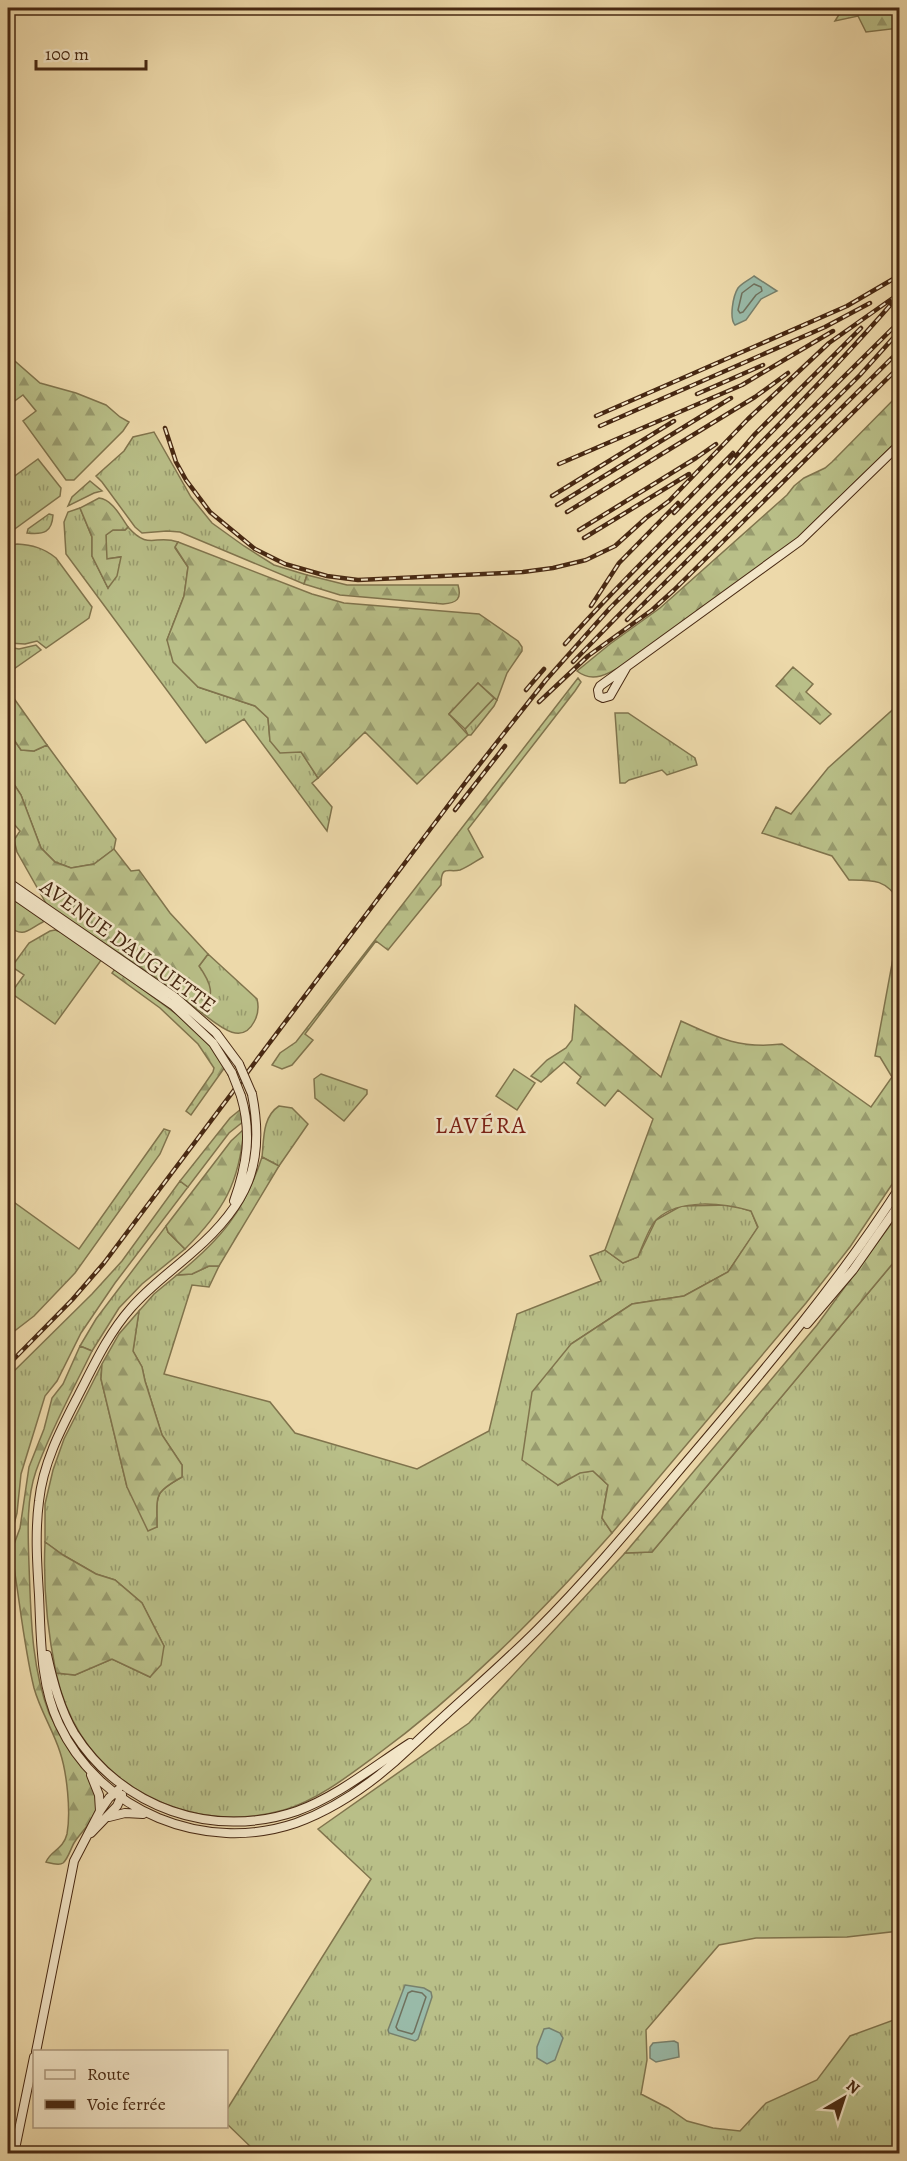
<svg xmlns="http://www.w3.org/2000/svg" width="907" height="2161" font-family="Alegreya,serif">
<defs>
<pattern id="grass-tufts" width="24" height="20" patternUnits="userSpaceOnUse" patternTransform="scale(1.5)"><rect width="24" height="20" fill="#b9bf88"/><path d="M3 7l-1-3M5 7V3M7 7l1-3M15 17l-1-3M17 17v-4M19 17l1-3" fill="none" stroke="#989b6e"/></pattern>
<pattern id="forest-firs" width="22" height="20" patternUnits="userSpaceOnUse" patternTransform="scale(1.5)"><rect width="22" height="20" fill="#b9bf88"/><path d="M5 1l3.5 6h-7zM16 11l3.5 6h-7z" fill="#989b6e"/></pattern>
</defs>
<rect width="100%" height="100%" fill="#edd9aa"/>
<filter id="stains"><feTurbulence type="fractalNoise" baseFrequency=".00333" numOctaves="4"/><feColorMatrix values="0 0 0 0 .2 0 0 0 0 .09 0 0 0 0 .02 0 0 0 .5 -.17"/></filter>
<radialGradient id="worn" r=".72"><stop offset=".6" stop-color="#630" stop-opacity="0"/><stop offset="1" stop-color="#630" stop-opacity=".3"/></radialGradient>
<!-- grass -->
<path fill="url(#grass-tufts)" stroke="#80744d" stroke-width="1.5" d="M154 432 191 497 212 523 244 546 274 565 307 575 304 584 180 532 167 531 142 533 135 527 102 482 96 476 124 451 133 437Z
M38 459 61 488 60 496 12 531 8 530V481Z
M90 481 102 491 94 493 68 506 72 497Z
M80 508 92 537V556L108 588 120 557 106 559V535L113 530H125L128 527C149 551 155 534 178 542L175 548 188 567 184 596 167 640 198 687 255 706 268 718 270 741 301 751 318 778 312 783 332 807 327 831 244 719 206 743 66 554 64 522 68 512Z
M49 514 53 515C52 532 44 535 27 533L28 529Z
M17 544C32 545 44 548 56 558L92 607 89 618 46 648 37 641 25 644 8 643V546Z
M36 645 41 650 8 673V647L19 649Z
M494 698 497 700 494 706 471 735H468L465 729Z
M615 713H628L695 758 697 765 667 775 662 770 629 780 625 783H620Z
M8 731 21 750 34 751 47 745 116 839 114 849 94 864 71 868 55 862 41 848 21 795 8 775Z
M55 930 61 932 102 959 55 1024 11 993 24 975 8 964V961L13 965 29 943 50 931Z
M208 954 257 999C259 1007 258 1015 254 1022 241 1047 217 1024 202 1013L209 1004 199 966Z
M321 1074 367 1090V1094L344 1121 315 1098 314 1079Z
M279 1106 292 1108 308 1124 279 1166 262 1157C264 1140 262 1117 279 1106Z
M164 1129 170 1131 160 1154 75 1273 34 1316 8 1336V1198L79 1249Z
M180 1181 188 1187 115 1283 81 1333 57 1381 45 1396 21 1474 17 1513 8 1547V1377L92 1294 122 1261Z
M731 1205 751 1211 758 1228 728 1272 684 1296 632 1304 571 1344 558 1485 580 1472 593 1471 608 1485 602 1518 612 1533C539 1615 463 1692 374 1757 347 1777 317 1800 284 1810 238 1823 190 1818 148 1796 97 1769 68 1727 56 1673L75 1675 112 1659 150 1677 164 1646 142 1603 115 1580 96 1574 63 1555 45 1542V1504L53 1470 64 1439 102 1364 101 1379 127 1487 157 1526C157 1495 153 1493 182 1477V1465L162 1435 145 1381 142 1367 133 1351 139 1311 154 1294 177 1275 192 1274 209 1266H219L209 1287 192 1285 164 1374 270 1402 295 1433 417 1469 489 1431 517 1314 601 1281 590 1256 605 1250 623 1263 638 1257 656 1220 681 1206Z
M166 1226 168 1232 185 1249 142 1284 119 1308 92 1351 80 1346 96 1319Z
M899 1256V1931L847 1937 756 1938 719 1945 646 2030 647 2060 641 2094 668 2108 687 2121 713 2128 740 2131 766 2103 817 2080 850 2036 899 2018V2153H257L227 2124 226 2111 371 1879 318 1829 469 1723 625 1553 652 1552Z"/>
<!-- forest -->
<path fill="url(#forest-firs)" stroke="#80744d" stroke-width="1.5" d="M843 8H899V30V28L866 32 858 16 835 21Z
M8 355 40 383 76 393 106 405 120 417 129 422 123 431 74 480H66L23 421 36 411 23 395 9 405 8 403Z
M899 394V439L801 535 775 557 625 664C610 673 593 684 577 671L610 644 660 608 787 495 794 486 804 478 825 468 832 462Z
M99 498C112 499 121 517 128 527L125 530H113L106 535 107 559 121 557 117 576 108 588 92 556V537L80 508Z
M178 542 312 594 344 603 479 614 518 641 522 647V651L507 673 497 700 478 683 449 714 468 735 417 784 365 732 318 778 301 752 280 753 270 741 268 718 255 706 198 687 173 662 167 640 184 596 188 567 175 547Z
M307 575 347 585H458C462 599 457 603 443 604L340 595 304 584Z
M793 667 813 684 806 692 831 714 820 724 776 686Z
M578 678 581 682 575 691 468 829 483 857C476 861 468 867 460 870 448 873 441 864 441 885L388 950 376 941 305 1034 313 1040 292 1065 282 1069 272 1065 280 1053 296 1042Z
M8 690 47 745 34 751 21 750 8 731Z
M899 704V901C886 879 873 880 849 880L832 856 762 833 776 807 791 814 828 768Z
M8 775 21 795 41 848 55 862 71 868 94 864 114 849 131 871 139 870 170 913 208 954 199 966C211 983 216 995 202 1013L158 979 47 905 17 852 14 840 20 831 8 817Z
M8 896 44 920 43 922C28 929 24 939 8 926Z
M899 926V1174L850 1247 806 1303 612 1533 602 1518 608 1485 593 1471 580 1473 558 1485 522 1460 532 1392 571 1344 632 1304 684 1296 728 1272 758 1227 751 1211C723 1203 680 1198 657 1219 650 1225 642 1247 638 1257L623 1263 605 1250 653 1119 618 1090 605 1106 577 1083 581 1077 564 1062 541 1082 531 1076 547 1060 566 1048 572 1040 575 1005 661 1077 681 1021C718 1038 740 1049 782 1044L871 1107 892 1077 880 1057 875 1056Z
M115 969 190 1024 206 1040 225 1067 191 1115 186 1111 213 1072 214 1068 198 1044 160 1008 112 973Z
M241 1109 244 1121 229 1133 188 1187 180 1181 230 1118Z
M244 1129C239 1184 224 1210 185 1249L168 1232 166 1226 231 1141Z
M262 1157 279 1166 219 1266H209L192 1274 177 1275C221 1239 244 1212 262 1157Z
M899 1213V1256L652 1552 625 1553 817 1325Z
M139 1311 133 1351 142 1367 145 1381 162 1435 182 1465V1477C153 1493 157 1495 157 1527L148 1531 127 1487 101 1379 102 1364 119 1334Z
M80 1346 92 1351C73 1390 51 1429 36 1471 26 1500 28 1534 29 1565 31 1615 31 1666 49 1713 61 1741 94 1770 97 1800 97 1804 97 1809 95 1813 91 1824 80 1833 74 1843 71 1848 68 1859 63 1863 59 1866 50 1863 46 1862 51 1850 63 1850 67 1834 71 1812 67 1773 60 1752 53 1730 40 1710 34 1688 24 1647 20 1603 13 1561V1547L20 1528 29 1467 44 1429 52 1398 63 1384Z
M45 1542 63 1555 96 1574 115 1580 142 1603 164 1646 161 1665 150 1677 112 1659 75 1675 56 1673C47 1629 43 1586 45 1542Z"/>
<!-- pitch -->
<path fill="#b9bf88" stroke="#80744d" stroke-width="1.5" d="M478 683 494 698 465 729 449 714Z
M514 1069 535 1083 517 1110 496 1096Z"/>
<!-- water -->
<path fill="#99baa8" stroke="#78806c" stroke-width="1.5" d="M754 276 777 291 761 299 746 320 735 325C729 318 733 296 738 288 742 283 749 280 754 276Z
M405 1985 424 1988 431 1992 432 1997 418 2039 415 2041 389 2033 388 2030Z
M549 2028 560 2033 563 2038 555 2060 547 2064 537 2058V2047L544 2029Z
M674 2041 678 2043 679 2057 656 2062 650 2058V2047L653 2043Z"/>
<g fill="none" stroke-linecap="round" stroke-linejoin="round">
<!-- shore -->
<path stroke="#70715d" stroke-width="1.5" d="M754 284 761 287 762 291 756 295 743 312 740 313 738 310 742 293Z
M412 1991 422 1993 426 1997 414 2032 412 2034 398 2030 396 2027 408 1993Z"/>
<defs>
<path id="secondary" d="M626 668 610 696 603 698 599 696 598 690 600 686 800 541 900 444
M8 882 175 997 216 1033 239 1064
M8 891 174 1006 213 1043 232 1073
M252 1094C266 1164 247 1205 194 1251 173 1270 150 1286 131 1308 108 1334 94 1365 78 1396 61 1429 43 1463 39 1501 35 1532 37 1563 39 1595 41 1638 40 1684 59 1724 100 1812 205 1854 296 1823 340 1807 380 1777 413 1745 454 1706 497 1670 537 1630 592 1575 642 1514 693 1454 766 1368 839 1282 900 1187
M234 1201C247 1165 252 1133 241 1096
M807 1324 853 1270 900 1203
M47 1655C53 1682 60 1709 74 1733 121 1808 213 1840 297 1811 338 1796 374 1766 410 1743
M91 1775 99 1795 100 1811
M109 1817 125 1813 143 1814
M91 1833 117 1806 122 1795
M36 2052 74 1861 100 1811 109 1798 118 1790
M14 2154 34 2057"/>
</defs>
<!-- secondary casing -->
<use href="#secondary" stroke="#472812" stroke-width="10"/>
<!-- secondary -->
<use href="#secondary" stroke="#f3e6c8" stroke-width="8"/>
<defs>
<path id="rail" d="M697 394 763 365
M596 416 847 306 900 275
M600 426 825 327 870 303
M165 428 176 462 186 480 210 512 255 549 285 564 327 576 358 580 523 572 553 568 586 560 615 546 646 518 669 501 748 419 829 343 900 293
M730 463 755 434 861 328
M559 464 742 385 833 331
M552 496 674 421
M557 505 731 398
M567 512 755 397 788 373
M674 513 733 453
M579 530 696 458 716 444
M584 538 689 474
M591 606 619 563 678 503
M627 620 898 352
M565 644C617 585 675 530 730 474 786 418 841 362 893 302
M573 662 649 584 860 375 895 336
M526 690 544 669
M539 702 588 656 652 610 674 590 900 366
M455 810 505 746
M8 1365 72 1300 104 1263 468 779 546 680 610 608 900 321"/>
</defs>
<!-- rail casing -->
<use href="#rail" stroke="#472812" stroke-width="4.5"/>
<!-- rail -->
<use href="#rail" stroke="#f3e6c8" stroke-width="2" stroke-dasharray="7" stroke-linecap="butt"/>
<defs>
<path id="secondary-bridge" d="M239 1064 252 1094
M232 1073 241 1096"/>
</defs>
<!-- secondary-bridge casing -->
<use href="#secondary-bridge" stroke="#472812" stroke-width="10" stroke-linecap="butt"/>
<!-- secondary-bridge -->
<use href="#secondary-bridge" stroke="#f3e6c8" stroke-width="8"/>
</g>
<g text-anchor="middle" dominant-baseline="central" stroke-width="5" stroke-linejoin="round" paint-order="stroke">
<!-- street labels -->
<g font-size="22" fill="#472812" stroke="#f3e6c8">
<text transform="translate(128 946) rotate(36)">AVENUE D'AUGUETTE</text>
</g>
<!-- neighbourhood labels -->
<g font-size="24" letter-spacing="1.5" fill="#7a1f14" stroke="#f3e6c8">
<text x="481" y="1125">LAVÉRA</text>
</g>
</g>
<!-- margin -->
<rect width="907" height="2161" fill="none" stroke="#edd9aa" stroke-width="30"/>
<rect x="9" y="9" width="889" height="2143" fill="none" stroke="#472812" stroke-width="3"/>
<rect x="15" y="15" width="877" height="2131" fill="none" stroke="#472812" stroke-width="1.5"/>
<!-- legend -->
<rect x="33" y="2050" width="195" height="78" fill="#f3e6c8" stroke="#ae9a7f" stroke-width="1.5"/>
<rect x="45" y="2070" width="30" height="9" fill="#f3e6c8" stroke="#ae9a7f" stroke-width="1.5"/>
<text x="87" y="2080" font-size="18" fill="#472812">Route</text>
<rect x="45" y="2100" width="30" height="9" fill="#472812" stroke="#ae9a7f" stroke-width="1.5"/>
<text x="87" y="2110" font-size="18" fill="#472812">Voie ferrée</text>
<!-- north arrow -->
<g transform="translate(844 2098) rotate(39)" stroke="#f3e6c8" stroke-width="4.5" paint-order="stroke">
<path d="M0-4.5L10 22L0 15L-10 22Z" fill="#472812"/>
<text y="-9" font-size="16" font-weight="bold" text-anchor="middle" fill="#472812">N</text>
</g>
<!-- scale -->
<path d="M36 60v9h110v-9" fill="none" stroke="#472812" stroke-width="3"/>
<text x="45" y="60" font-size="18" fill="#472812" stroke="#f3e6c8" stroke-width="4.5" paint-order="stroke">100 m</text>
<rect width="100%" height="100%" filter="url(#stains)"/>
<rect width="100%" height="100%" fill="url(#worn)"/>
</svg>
